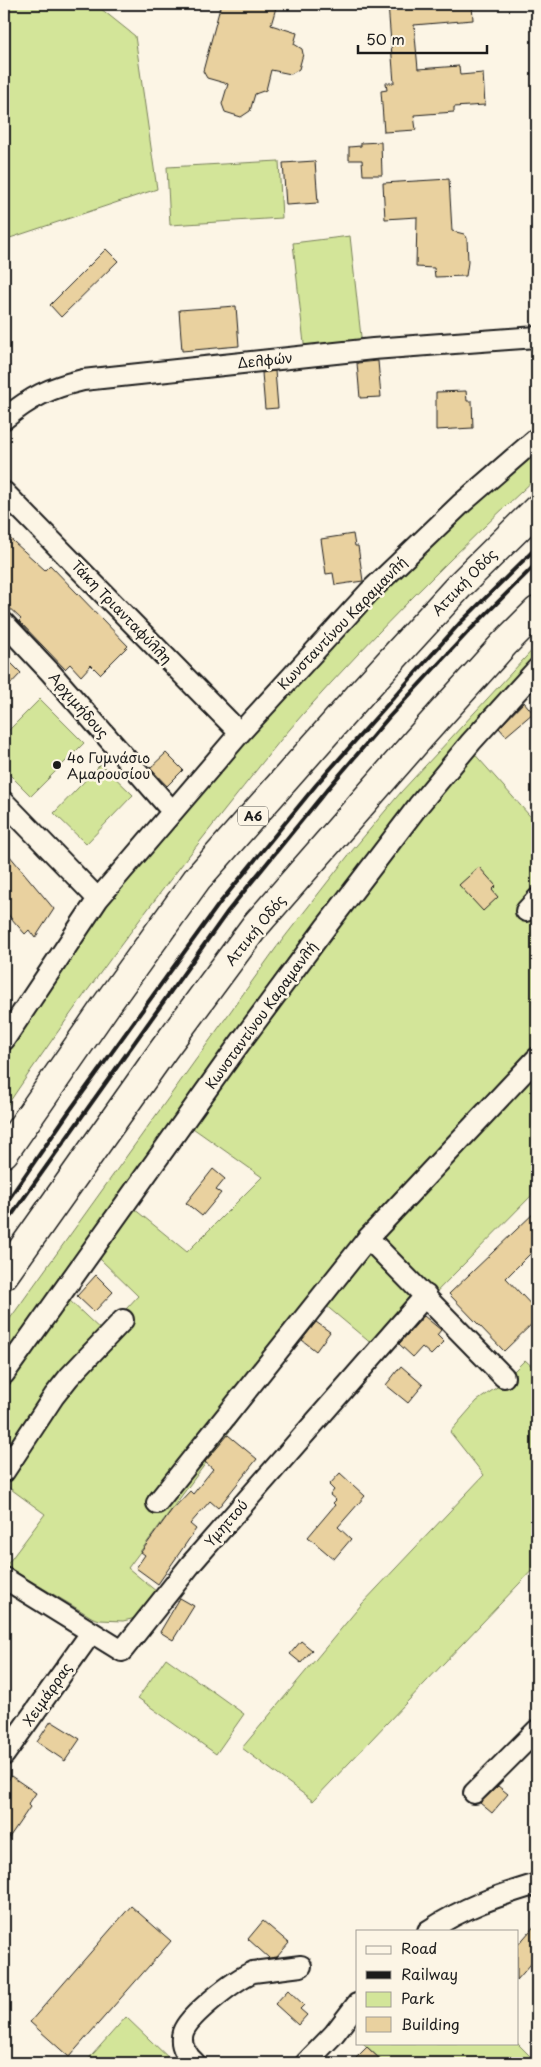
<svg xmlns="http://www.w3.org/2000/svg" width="541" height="2067" font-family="'Playpen Sans',sans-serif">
<rect width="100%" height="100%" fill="#fcf5e5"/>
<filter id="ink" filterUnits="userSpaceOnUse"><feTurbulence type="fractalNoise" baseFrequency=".02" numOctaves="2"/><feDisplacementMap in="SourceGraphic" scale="10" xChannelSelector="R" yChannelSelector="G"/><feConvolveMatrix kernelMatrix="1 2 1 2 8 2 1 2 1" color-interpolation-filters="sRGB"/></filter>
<g filter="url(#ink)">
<!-- green -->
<path fill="#d3e599" stroke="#78805a" d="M8 4H95L135 36 157 189 4 240V7Z
M279 161 282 218 170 225 167 167Z
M350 236 362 346 305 353 293 243Z
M537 449V477C456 552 377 631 303 714 275 745 250 779 224 811 147 908 73 1007 4 1110V1048L78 934 330 643 477 501Z
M537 645V657L410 802 289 957 145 1157 5 1358 4 1327 276 948 351 852 401 792Z
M40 699 84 743 31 796 4 769V735Z
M471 750 537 824V1190L379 1350 324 1304 128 1568 157 1592 136 1618 123 1621 100 1620 93 1618 6 1566 45 1514 4 1484V1391L68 1299 104 1333 138 1296 98 1257 133 1208 187 1252 262 1177 190 1126 273 1008Z
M101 764 133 795 86 844 54 813Z
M525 1360 537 1371V1565L313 1801 242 1748 361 1605 484 1475 450 1432 477 1401 500 1385Z
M166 1658 244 1714 216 1754 138 1698Z
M126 2017 174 2063H85Z
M363 2043H517L537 2063H384Z"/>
<!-- building -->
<path fill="#e9d19f" stroke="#1c1c1c" d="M221 4H277L271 25 297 33 294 44 302 49 303 54 299 69 291 74 271 70 266 90 255 94 250 111 241 117 225 112 222 104 228 84 207 78 203 71Z
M388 4H472L473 20 414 25 418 69 459 66 460 75 483 73 485 105 454 107V112L414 115 416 130 384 132 381 91 387 90 386 83H394Z
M381 142 382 175H363L362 160H349V147L361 146V143Z
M315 161 318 203 286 205 283 163Z
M449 179 452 231 464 234 467 238 468 262 466 276 435 277 434 268 416 267 417 217 385 219 383 183Z
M106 249 118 261 61 317 50 305Z
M236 306 239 346 182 351 179 310Z
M378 361 381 397 360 398 357 363Z
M275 371 278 408 265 409 262 373Z
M466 391 467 401H472L473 428 436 430V392Z
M4 533 45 570 50 565 128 646 100 674 91 665 81 676 70 664 65 669 19 621 21 619 4 603Z
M353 534 355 546H358L363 581 335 585 333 573 326 574 321 539Z
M4 656 21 673 4 691Z
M524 702 533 713 506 736 499 728Z
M166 753 183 770 167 786 150 768Z
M4 849 54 909 35 938 29 930 25 934 4 910Z
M479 867 496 886 492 890 498 897 483 911 459 885Z
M213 1169 225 1179 216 1190 221 1193 202 1216 186 1203Z
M537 1210V1247L506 1278 537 1311V1319L504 1351 449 1294Z
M96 1275 113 1292 94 1312 77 1296Z
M424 1316 441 1330 437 1335 444 1342 431 1355 422 1347 413 1357 399 1344Z
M316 1322 330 1332 316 1351 302 1340Z
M401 1366 423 1385 408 1403 386 1385Z
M228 1435 257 1459 218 1508 210 1501 190 1524 196 1529 158 1584 136 1568 145 1555 141 1552 171 1511 190 1491 193 1494 213 1469 205 1462Z
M340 1473 365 1496 338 1527 351 1539 334 1559 308 1537 335 1505 333 1503 336 1500 330 1495 334 1490 329 1485Z
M180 1598 194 1606 173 1640 160 1632Z
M301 1641 312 1650 301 1663 290 1654Z
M51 1721 80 1739 65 1761 37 1742Z
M11 1776 36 1793 28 1805 30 1807 4 1845V1787Z
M498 1786 508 1794 492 1813 480 1803Z
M131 1906 171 1941 69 2057 30 2022Z
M263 1921 289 1943 277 1957 269 1958 248 1939Z
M537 1923V1957L517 1980V1946Z
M288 1990 304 2005 300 2009 307 2015 298 2025 275 2004Z
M367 2047 384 2063H351Z"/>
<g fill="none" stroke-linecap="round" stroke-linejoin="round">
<defs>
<path id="minor" d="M4 419C31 397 49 388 83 380L373 349 537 337
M4 492 240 733
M4 623 51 673 172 811
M4 802 98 899
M526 911 537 899
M4 1040 98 899 240 733 369 592 462 503 537 438
M368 1238 504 1377
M4 1374 237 1047 325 928 418 806 471 742 537 669
M4 1472 54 1396 69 1377 123 1320
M157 1503 368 1238 537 1058
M4 1578 122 1651 191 1564 426 1295
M4 1755 91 1633
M474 1793 537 1730
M428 1931C464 1907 497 1896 537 1884
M195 2063C186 2055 179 2045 183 2032 189 2015 236 1979 253 1972L301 1966
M306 2063 334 2034 357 2004"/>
<path id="highway" d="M4 1153 107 1004 197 879 364 690 461 584 537 509
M4 1275 164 1049 255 926 421 736 504 644 537 611"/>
</defs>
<!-- minor casing -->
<use href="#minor" stroke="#1c1c1c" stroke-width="24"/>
<!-- highway casing -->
<use href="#highway" stroke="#1c1c1c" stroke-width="31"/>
<!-- minor -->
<use href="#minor" stroke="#fcf5e5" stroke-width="20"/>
<!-- highway -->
<use href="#highway" stroke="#fcf5e5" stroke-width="28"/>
<!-- rail -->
<path stroke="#1c1c1c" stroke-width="4" d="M4 1206 68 1113 219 904 316 785 459 624 537 547
M4 1226 228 911 325 792 389 717 468 632 537 563"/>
</g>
</g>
<!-- markers -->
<circle fill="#1c1c1c" stroke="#fcf5e5" stroke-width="2" cx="57" cy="765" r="5"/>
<g text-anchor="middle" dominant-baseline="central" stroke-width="5" stroke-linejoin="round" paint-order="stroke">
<!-- shield labels -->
<rect fill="#fcf5e5" stroke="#5f5d58" stroke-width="1" x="238" y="806.5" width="30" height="19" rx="4"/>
<g font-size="12" font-weight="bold" fill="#1c1c1c">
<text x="253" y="816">Α6</text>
</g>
<!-- street labels -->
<g font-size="14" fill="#1c1c1c" stroke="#fcf5e5">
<text transform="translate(265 360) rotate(-6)">Δελφών</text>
<text transform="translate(464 582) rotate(-46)">Αττική Οδός</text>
<text transform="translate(122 612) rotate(46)">Τάκη Τριανταφύλλη</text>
<text transform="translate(342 623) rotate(-46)">Κωνσταντίνου Καραμανλή</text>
<text transform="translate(79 705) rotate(49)">Αρχιμήδους</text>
<text transform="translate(255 930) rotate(-51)">Αττική Οδός</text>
<text transform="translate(261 1015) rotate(-54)">Κωνσταντίνου Καραμανλή</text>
<text transform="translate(226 1523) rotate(-49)">Υμηττού</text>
<text transform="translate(47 1694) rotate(-55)">Χειμάρρας</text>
</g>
<!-- poi labels -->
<g font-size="14" fill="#1c1c1c" stroke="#fcf5e5" text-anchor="start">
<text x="67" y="757">4ο Γυμνάσιο<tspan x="67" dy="16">Αμαρουσίου</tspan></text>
</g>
</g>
<!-- margin -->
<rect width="541" height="2067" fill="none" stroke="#fcf5e5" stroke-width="20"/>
<rect x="10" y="10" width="521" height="2047" fill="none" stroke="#1c1c1c" stroke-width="2" filter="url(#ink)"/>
<!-- legend -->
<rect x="356" y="1930" width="162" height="115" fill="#fcf5e5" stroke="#a29e95"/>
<rect x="366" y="1946" width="25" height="8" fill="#fcf5e5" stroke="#a29e95"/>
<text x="401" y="1954" font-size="15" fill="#1c1c1c">Road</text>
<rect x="366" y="1971" width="25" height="8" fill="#1c1c1c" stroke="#a29e95"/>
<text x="401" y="1980" font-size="15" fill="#1c1c1c">Railway</text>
<rect x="366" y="1992" width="25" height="15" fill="#d3e599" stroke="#a29e95"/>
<text x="401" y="2004" font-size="15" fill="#1c1c1c">Park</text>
<rect x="366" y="2017" width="25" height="15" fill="#e9d19f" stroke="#a29e95"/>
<text x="401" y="2030" font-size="15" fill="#1c1c1c">Building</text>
<!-- scale -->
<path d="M358 45v8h129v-8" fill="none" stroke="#1c1c1c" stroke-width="2.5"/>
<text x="366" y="45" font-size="15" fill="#1c1c1c" stroke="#fcf5e5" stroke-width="4" paint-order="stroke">50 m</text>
</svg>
